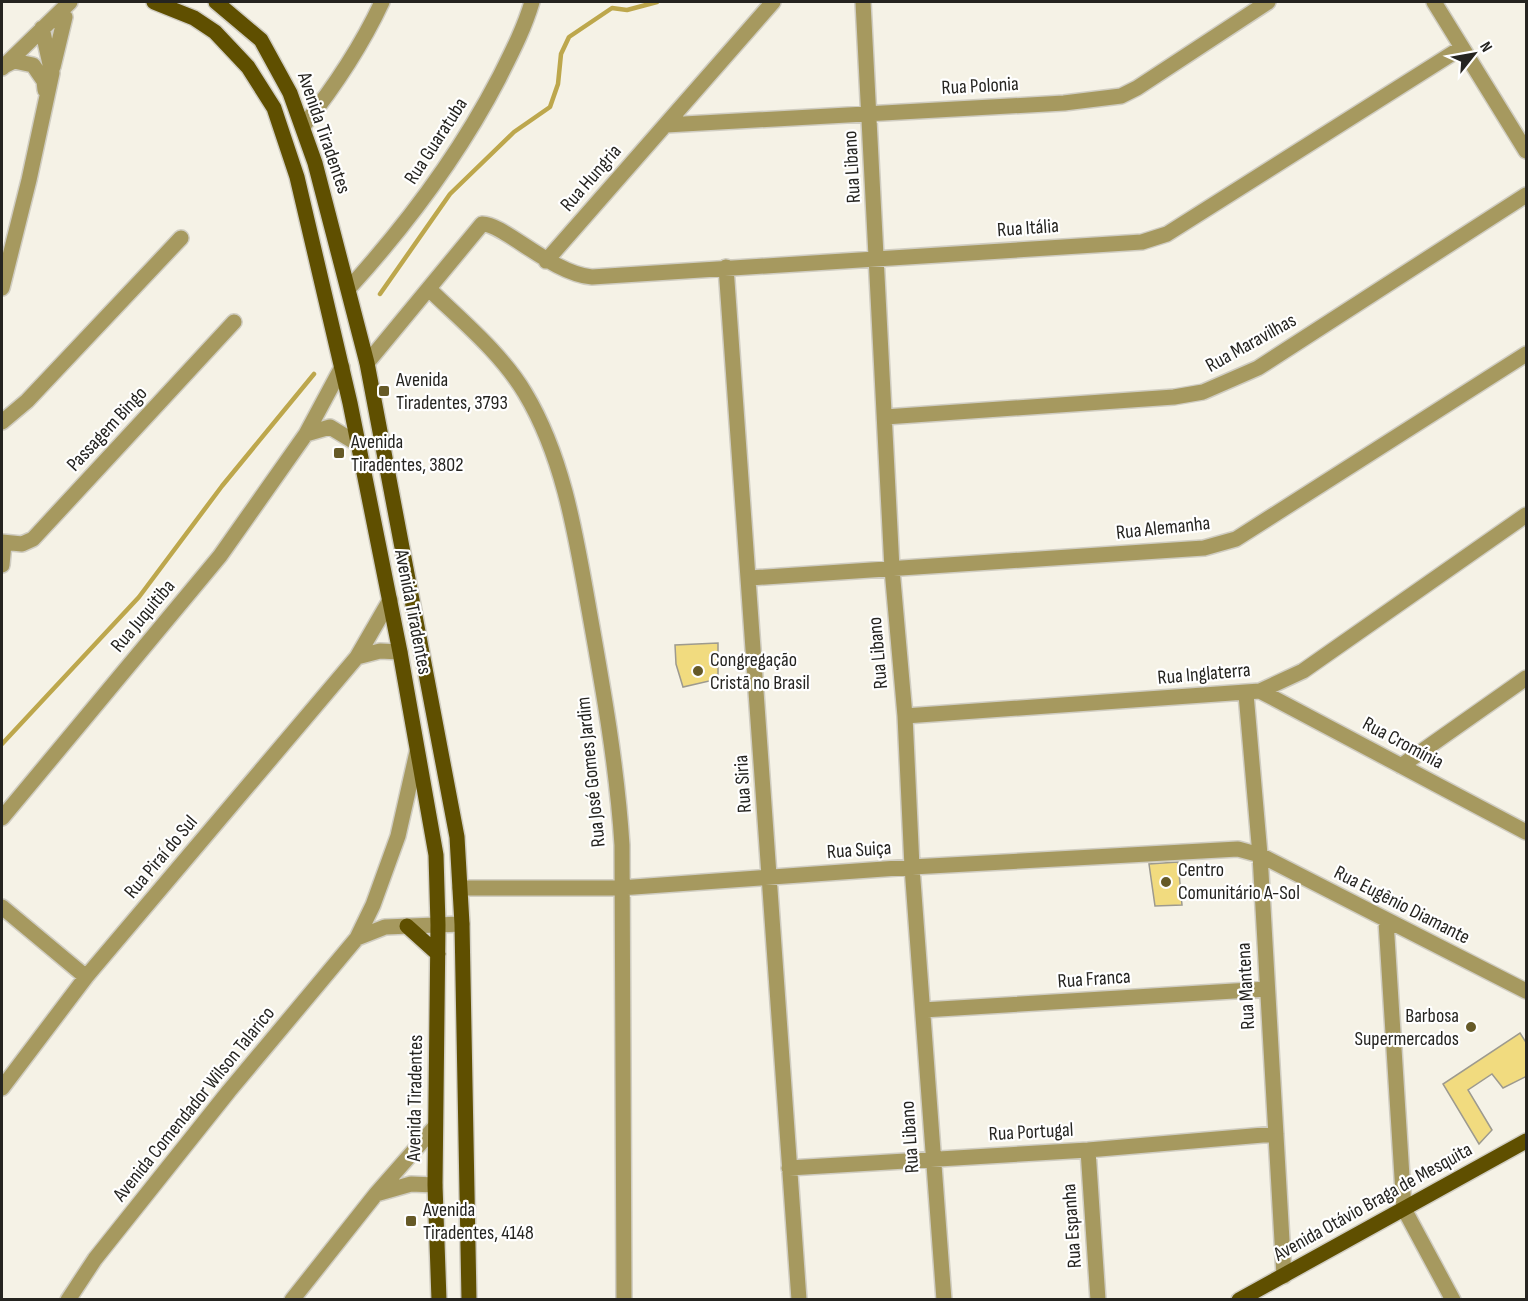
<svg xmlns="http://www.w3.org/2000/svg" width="1528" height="1301" font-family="'Sofia Sans Condensed',sans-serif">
<rect width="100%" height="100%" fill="#f5f2e6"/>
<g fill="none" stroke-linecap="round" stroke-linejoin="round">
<!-- stream -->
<path stroke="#bda74c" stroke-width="4.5" d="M380 294 450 194 514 132 550 107 558 84 561 54 569 37 612 8 627 10 657 2
M2 744 139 597 222 486 314 374"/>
</g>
<!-- building -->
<path fill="#f1db7f" stroke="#9d9a8f" stroke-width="1.5" d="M718 643V679L683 687 676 664 675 645Z
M1178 862 1182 905 1155 906 1149 864Z
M1520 1033 1527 1044V1076L1503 1088 1492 1074 1468 1090 1492 1130 1479 1144 1443 1084Z"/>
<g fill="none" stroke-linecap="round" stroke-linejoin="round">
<defs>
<path id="minor" d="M863 2 892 569 905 716 912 867 944 1300
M1434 2 1526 151
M4 66 14 61 33 65 44 81 45 90
M53 67 65 17
M2 68 70 2
M304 125C335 86 361 47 382 2
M666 125 1064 103 1121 96 1137 88 1268 2
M546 261 773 2
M726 267 799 1300
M350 287C408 223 459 155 499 78 512 52 524 29 532 2
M2 288 29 180 52 73 42 28
M430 290C463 322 501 353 525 393 564 458 576 537 589 610 603 688 617 766 622 845L624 1300
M367 363 482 224C503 223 552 274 592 277L1142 242 1167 234 1461 48
M885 417 1174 397 1203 392 1258 368 1526 195
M2 422 27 401 181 238
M306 434 330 427 358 444
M2 542 22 544 33 539 234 322
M2 565 4 543
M750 578 1204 548 1236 539 1526 354
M357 657 380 651 400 652
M1260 691 1526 832
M1246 694 1260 855 1284 1276
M905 716 1260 691 1303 671 1526 515
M1401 766 1526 678
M2 818 220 556 306 434 342 367
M460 888H620L912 867 1238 849 1260 855 1526 991
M2 907 86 977
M1386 921 1404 1209 1453 1300
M357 938 385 927 462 924
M923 1010 1267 989
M2 1088 86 977 357 657 390 600
M1088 1150 1098 1300
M789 1168 1088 1150 1276 1134
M376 1194 411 1184 435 1185
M68 1300 95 1259 229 1091 357 938 373 905 398 836 417 752
M292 1300 376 1194 434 1128"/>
<path id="major" d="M154 2 194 18 215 32 248 67 274 108 297 177 350 403 400 652 436 855 438 925 435 1185 439 1300
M216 2 261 40 290 93 315 163 367 363 457 837 462 924 469 1300
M407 926 438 954
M1239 1300 1526 1141"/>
</defs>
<!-- minor casing -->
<use href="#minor" stroke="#d0cdc2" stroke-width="18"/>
<!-- major casing -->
<use href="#major" stroke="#d0cdc2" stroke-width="18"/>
<!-- minor -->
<use href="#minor" stroke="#a6995f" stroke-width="15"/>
<!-- major -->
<use href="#major" stroke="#5f4f00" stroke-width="15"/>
</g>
<!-- markers -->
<g fill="#665a27" stroke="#fff" stroke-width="2">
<rect x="378" y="385" width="12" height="12" rx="3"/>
<rect x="333" y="447" width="12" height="12" rx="3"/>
<circle cx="698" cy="671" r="6"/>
<circle cx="1166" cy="882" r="6"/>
<circle cx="1471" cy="1027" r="6"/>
<rect x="405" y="1215" width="12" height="12" rx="3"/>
</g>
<g text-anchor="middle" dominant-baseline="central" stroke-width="4.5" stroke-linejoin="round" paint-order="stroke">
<!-- street labels -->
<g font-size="20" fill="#252420" stroke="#fff">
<text transform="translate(980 86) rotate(-3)">Rua Polonia</text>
<text transform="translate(324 133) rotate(71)">Avenida Tiradentes</text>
<text transform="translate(436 141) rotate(-57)">Rua Guaratuba</text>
<text transform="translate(852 167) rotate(-93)">Rua Libano</text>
<text transform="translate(591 178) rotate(-49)">Rua Hungria</text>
<text transform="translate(1028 228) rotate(-4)">Rua Itália</text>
<text transform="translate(1251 343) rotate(-29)">Rua Maravilhas</text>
<text transform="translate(107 429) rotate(-47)">Passagem Bingo</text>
<text transform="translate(1163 528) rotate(-6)">Rua Alemanha</text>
<text transform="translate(413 612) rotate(79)">Avenida Tiradentes</text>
<text transform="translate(143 616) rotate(-50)">Rua Juquitiba</text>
<text transform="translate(878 653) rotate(-95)">Rua Libano</text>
<text transform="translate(1204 674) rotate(-5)">Rua Inglaterra</text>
<text transform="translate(1403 743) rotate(28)">Rua Cromínia</text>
<text transform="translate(591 772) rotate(-96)">Rua José Gomes Jardim</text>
<text transform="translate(743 784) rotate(-94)">Rua Siria</text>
<text transform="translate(859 850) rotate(-4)">Rua Suiça</text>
<text transform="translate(161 857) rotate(-50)">Rua Piraí do Sul</text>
<text transform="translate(1402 905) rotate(27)">Rua Eugênio Diamante</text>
<text transform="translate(1094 979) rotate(-4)">Rua Franca</text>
<text transform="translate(1246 986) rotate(-93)">Rua Mantena</text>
<text transform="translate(415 1098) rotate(-89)">Avenida Tiradentes</text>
<text transform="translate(194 1104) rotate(-51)">Avenida Comendador Wilson Talarico</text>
<text transform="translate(1031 1132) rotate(-3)">Rua Portugal</text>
<text transform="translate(910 1137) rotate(-94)">Rua Libano</text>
<text transform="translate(1373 1202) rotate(-29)">Avenida Otávio Braga de Mesquita</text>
<text transform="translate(1072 1226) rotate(-94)">Rua Espanha</text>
</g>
<!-- poi labels -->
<g font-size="20" fill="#252420" stroke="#fff" text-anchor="start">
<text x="396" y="380">Avenida<tspan x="396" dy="23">Tiradentes, 3793</tspan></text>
<text x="351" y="442">Avenida<tspan x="351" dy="23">Tiradentes, 3802</tspan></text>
<text x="710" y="660">Congregação<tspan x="710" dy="23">Cristã no Brasil</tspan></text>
<text x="1178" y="870">Centro<tspan x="1178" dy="23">Comunitário A-Sol</tspan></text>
<text x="1459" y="1016" text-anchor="end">Barbosa<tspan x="1459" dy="23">Supermercados</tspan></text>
<text x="423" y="1210">Avenida<tspan x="423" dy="23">Tiradentes, 4148</tspan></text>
</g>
</g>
<!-- border -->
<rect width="1528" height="1301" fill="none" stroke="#252420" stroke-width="6"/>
<!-- north arrow -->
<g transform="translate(1474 54) rotate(59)" stroke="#ffffff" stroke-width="4.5" paint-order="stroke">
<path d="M0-4.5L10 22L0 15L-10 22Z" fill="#252420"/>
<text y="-9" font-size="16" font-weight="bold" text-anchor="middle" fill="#252420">N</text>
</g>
</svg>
